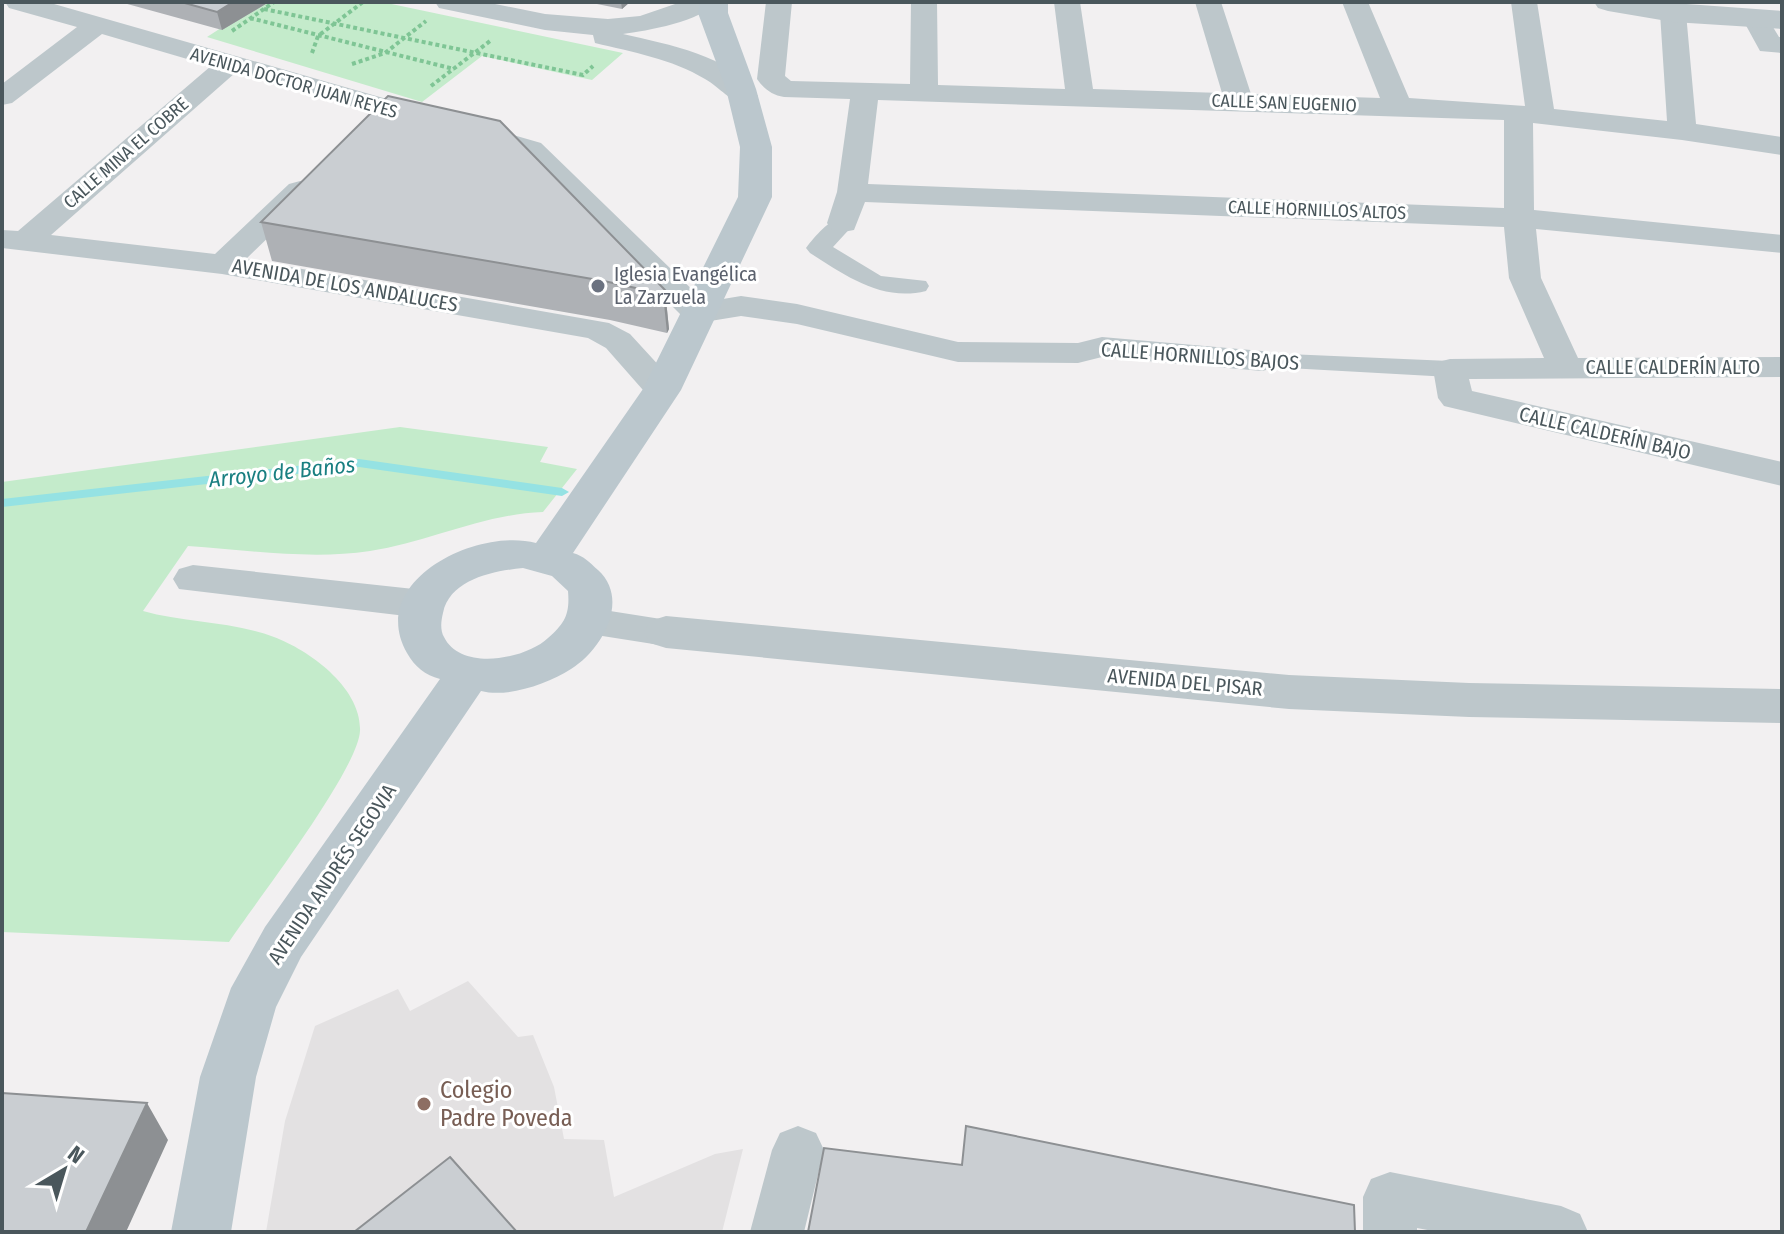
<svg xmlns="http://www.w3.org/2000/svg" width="1784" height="1234" font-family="'Fira Sans Condensed',sans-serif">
<rect width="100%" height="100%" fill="#f2f0f1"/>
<!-- education -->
<path fill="#e3e1e2" d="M468 981 518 1037 533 1035 554 1087 564 1139 604 1140 614 1197 715 1154 743 1149 722 1232H266L285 1121 315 1026 398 989 410 1011Z"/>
<!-- green -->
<path fill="#c4ebcb" d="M261 2H382L623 53 592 80 482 56 422 102 207 37Z
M400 427 548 447 540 462 577 469 543 512C483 514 429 542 370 551 310 560 248 550 188 546L143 611C185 623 232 621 274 637 309 650 362 688 360 731 358 770 256 902 229 942L2 932V482Z"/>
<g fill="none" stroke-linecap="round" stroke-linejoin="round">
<!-- stream -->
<path fill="#95e2e3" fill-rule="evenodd" d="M359 459 562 488 569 492 562 496 359 467 2 507V499Z"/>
<!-- path -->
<path stroke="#7fc595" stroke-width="4" stroke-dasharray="4 3" stroke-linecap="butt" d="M264 9 583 75 593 66
M250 18 454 69
M232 31 274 2
M312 53 318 36 363 2
M352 64 385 53 426 21
M431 86 490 41"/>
<!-- pedestrian -->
<path fill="#bdc7cb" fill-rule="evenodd" d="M843 216 851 218 855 223 833 247 881 276 926 281 929 286 926 291C881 302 845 275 810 253L806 248C815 236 829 220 843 216Z
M1262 353 1450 361 1459 363 1463 369 1459 375 1450 377 1253 366 1249 361 1253 356Z"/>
<!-- minor -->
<path fill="#bdc7cb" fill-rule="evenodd" d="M5 2H47L541 143 705 302 741 296 797 304 958 342 1078 343 1102 337 1262 351 1274 354 1279 361 1274 368 1262 371 1102 357 1078 363 958 362 797 324 741 316 698 323 686 320 521 155 235 73 51 235 215 254 289 184 300 181 311 184 315 190 311 196 246 259 609 323 630 334 674 382 679 390 674 398 662 401 650 398 606 348 588 338 222 274 2 248V230L18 231 211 66 102 34 12 103 2 105V84L77 27 9 8Z
M435 2H485L545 14 608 19 640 16 681 2H716C703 21 646 31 623 34 669 45 729 54 758 96L754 102C732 107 723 89 705 79 672 59 632 52 595 43L593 35 545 30 439 8Z
M766 2H792L785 76 791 81 910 84 911 2H937L938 85 1065 89 1054 2H1080L1093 89 1222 93 1195 2H1221L1251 94 1380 98 1342 2H1368L1409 98 1525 106 1511 2H1537L1554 109 1667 121 1660 13 1664 7H1682L1686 13 1696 124 1782 137V155L1682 140 1533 123 1534 210 1782 235V253L1536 229 1541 278 1578 358 1782 357V377L1469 379 1472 391 1782 462V486L1444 406 1438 398 1433 369 1438 362 1450 359 1544 358 1509 278 1504 227 865 202 854 230 843 232 832 230 827 223 837 192 850 99 784 97C772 95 764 89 757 79ZM878 100 1504 120V208L868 184Z
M1756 12 1765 14 1779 37H1782V53L1760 51 1743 20 1747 14Z
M193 565 423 590 437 594 443 604 437 614 423 618 179 589 173 579 179 569Z
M591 608 680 622 686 632 680 642 666 646 577 632 571 622 577 612Z
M798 1126 816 1133 824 1150 804 1232H750L772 1150 780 1133Z
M1390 1172 1561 1206 1580 1214 1588 1232H1438L1417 1228V1232H1363V1197L1371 1179Z"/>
<!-- tertiary -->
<path fill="#bdc7cb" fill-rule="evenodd" d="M1594 2H1659L1782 11V29L1673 22 1608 11 1598 8Z
M666 616 1289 675 1469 683 1782 689V723L1469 717 1289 709 666 648 650 643 644 632 650 621Z"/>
<!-- secondary -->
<path fill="#bbc7cd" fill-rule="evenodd" d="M700 2H728V13L756 89 772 147V197L681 390 573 553C584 556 590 563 598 570 631 600 601 651 571 669 547 684 508 698 481 691L301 957 276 1007 256 1077 231 1232H171L200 1077 231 988 265 927 440 679C425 675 415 667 407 653 366 581 477 527 536 543L643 389 738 197 740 147 726 89 698 13ZM523 568 552 576 568 591C570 614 565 623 548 638 526 659 461 672 444 637 440 630 441 621 443 613 450 579 494 571 523 568Z"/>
</g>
<!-- wall -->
<path fill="#aeb1b5" d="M120 2H269L222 30Z
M587 2H630L622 9Z
M261 222 665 290 669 329 667 333 610 320 272 261Z"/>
<!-- shaded-wall -->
<path fill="#8d9093" d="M233 2H269L222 30 217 12Z
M621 2H630L622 9Z
M665 290 669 329 667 333 663 294Z
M147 1103 168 1140 126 1232H86Z"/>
<!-- building -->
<path fill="#caced2" stroke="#8d9093" stroke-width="2" d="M181 2H233L217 12Z
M388 96 500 121 665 290 663 294 604 281 261 222Z
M2 1093 147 1103 86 1232H2Z
M966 1126 1354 1205 1355 1232H808L824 1148 962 1165Z
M450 1157 517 1232H354Z"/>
<!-- markers -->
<circle fill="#6b7280" stroke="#fff" stroke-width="3" cx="598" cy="286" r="8"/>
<circle fill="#8d6e63" stroke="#fff" stroke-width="3" cx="424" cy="1104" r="8"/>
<g text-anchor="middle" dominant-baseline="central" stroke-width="6" stroke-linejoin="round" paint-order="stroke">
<!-- far-street labels -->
<g font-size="18" fill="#4a575c" stroke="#fff">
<text transform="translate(294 83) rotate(16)">AVENIDA DOCTOR JUAN REYES</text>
<text transform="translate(1284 103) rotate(2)">CALLE SAN EUGENIO</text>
<text transform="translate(126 153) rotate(-41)">CALLE MINA EL COBRE</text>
<text transform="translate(1317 210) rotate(2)">CALLE HORNILLOS ALTOS</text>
</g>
<!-- worship labels -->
<g font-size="20" fill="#5b616d" stroke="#fff" text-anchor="start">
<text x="614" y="274">Iglesia Evangélica<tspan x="614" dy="23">La Zarzuela</tspan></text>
</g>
<!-- street labels -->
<g font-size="20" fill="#4a575c" stroke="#fff">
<text transform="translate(345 285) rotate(10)">AVENIDA DE LOS ANDALUCES</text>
<text transform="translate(1200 356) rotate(4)">CALLE HORNILLOS BAJOS</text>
<text x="1673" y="367">CALLE CALDERÍN ALTO</text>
<text transform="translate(1605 433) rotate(13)">CALLE CALDERÍN BAJO</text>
<text transform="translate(1185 682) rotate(5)">AVENIDA DEL PISAR</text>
<text transform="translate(332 874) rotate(-56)">AVENIDA ANDRÉS SEGOVIA</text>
</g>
<!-- water labels -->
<g font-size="22" font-style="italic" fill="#197f81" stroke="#fff">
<text transform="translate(282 472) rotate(-6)">Arroyo de Baños</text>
</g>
<!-- near-education labels -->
<g font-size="24" fill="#785e54" stroke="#fff" text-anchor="start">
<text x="440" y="1090">Colegio<tspan x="440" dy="28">Padre Poveda</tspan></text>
</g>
</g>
<!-- border -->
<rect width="1784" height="1234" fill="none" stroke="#4a575c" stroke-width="8"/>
<!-- north arrow -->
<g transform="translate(64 1170) rotate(38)" stroke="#ffffff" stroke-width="6" paint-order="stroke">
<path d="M0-6L14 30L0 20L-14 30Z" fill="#4a575c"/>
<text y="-12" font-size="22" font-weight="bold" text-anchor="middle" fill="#4a575c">N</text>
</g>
</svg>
